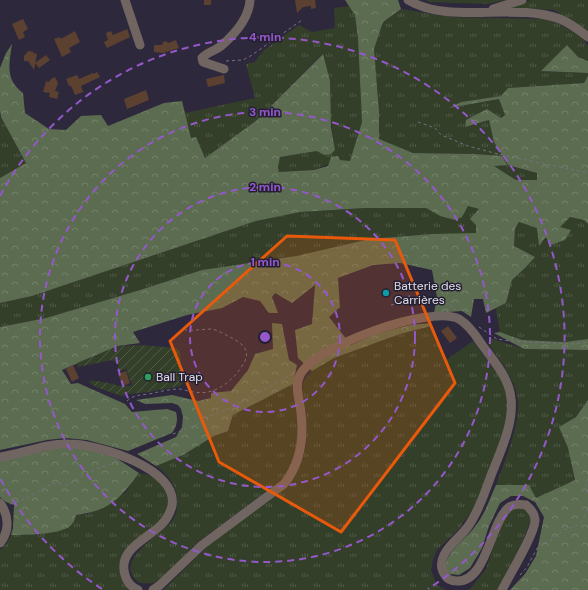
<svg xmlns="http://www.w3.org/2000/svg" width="588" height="590" font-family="'DM Sans',sans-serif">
<defs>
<pattern id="grass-tufts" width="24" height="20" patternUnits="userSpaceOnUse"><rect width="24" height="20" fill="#333f29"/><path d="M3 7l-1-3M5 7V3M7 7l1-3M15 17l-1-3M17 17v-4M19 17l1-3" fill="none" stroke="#505a48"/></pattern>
<pattern id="forest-crowns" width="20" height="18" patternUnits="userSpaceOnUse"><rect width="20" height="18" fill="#5c6c50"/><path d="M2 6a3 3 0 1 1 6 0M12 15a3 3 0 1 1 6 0" fill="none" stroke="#738169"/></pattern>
<pattern id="garden-furrows" width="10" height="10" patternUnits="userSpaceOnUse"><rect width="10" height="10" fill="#333f29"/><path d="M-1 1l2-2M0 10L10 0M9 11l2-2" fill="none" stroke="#505a48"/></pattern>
</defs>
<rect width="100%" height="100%" fill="#2e283c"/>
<!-- grass -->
<path fill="url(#grass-tufts)" d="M425 0H506L487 4 429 2Z
M532 0H588V34L576 24 554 10 502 8Z
M350 6 355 15 358 39 362 122 350 161 340 160 314 170 279 172 278 167 280 157 317 151 335 150 322 54 257 120 205 158 196 137 191 138 185 113 255 98 246 64 255 62 264 50 299 25 312 32 335 28 334 8Z
M401 9 451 17 549 19 567 28 583 39 588 46V61L578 57 567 45 542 71 588 73V76L584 83 508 88 501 96 461 102 451 108 499 99 505 114 501 118 487 109 465 127 489 120 494 142 508 165 537 173V180H516L474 154 413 153 379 139V111L374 49 383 22Z
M0 117H1L26 163 0 178Z
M468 206 479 209 476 225V234H432L370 239 296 256 202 270 140 290 46 318 0 327V303L32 296 256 221 300 212 365 208H426L440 216 462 217Z
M570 217 584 220 588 224V339L565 342 522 340 500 332 496 309 506 303 512 280 526 267 534 257 514 246 515 229 520 222 537 228 539 245Z
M431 326 440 351 446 360 473 341 503 381 508 396 509 414 497 450 474 509 462 524 461 527 437 550 433 560 431 570 437 585 446 590H163L219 535 295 475 302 460 306 446V413L302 395 303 382 312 371 334 358 400 334Z
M490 338 524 349 588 350V400L576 417 559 427 568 448 575 480 536 498 529 485H496C505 459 524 418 516 391 511 374 498 358 488 343Z
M293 384C299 419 305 453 280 482 261 496 242 509 224 523 214 530 203 537 194 545 185 554 169 576 157 581 151 584 140 585 135 579 116 558 162 534 172 521 177 514 178 506 177 498 176 484 167 474 156 466L183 455 214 436 228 431 231 424 233 415Z
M139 473C155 476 154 477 165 489 168 492 168 495 168 500 169 529 127 536 120 562 117 573 123 581 129 590H0V550L6 544 11 535H37L72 525 76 515 88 514 125 493Z
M525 507 529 512 531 521 513 563 497 590H467L470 589 486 569 501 525 509 510Z"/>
<!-- forest -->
<path fill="url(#forest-crowns)" d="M345 0H398L401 9 383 22 374 49 379 111V139L413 153 474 154 502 156 507 165 494 166 516 180H537V173L508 165 494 142 489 120 465 127 466 120 487 109 501 118 505 115 499 99 449 108 461 102 501 96 508 88 584 83 588 76V224L584 220 570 217 560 227 571 230 565 240 551 245 546 237 539 246 537 228 519 222 515 229 514 246 535 257 526 267 512 280 506 303 486 313 483 299H474L471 317 462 311 434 313 437 297 432 270 400 263 373 265 338 278 340 307 329 317 351 345 373 335 394 329 411 325 431 323V326L400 334 334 358 312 371 298 358 295 330 312 324 315 285 292 303 275 293 272 297 278 313H269L260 301 243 297 222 308 187 315 133 332 140 343 118 346 62 370 71 384 78 383 125 404 132 412 167 409 176 412C178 420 177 426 172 433L128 451 87 440 65 438 47 440 0 450V327L46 318 140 290 202 270 296 256 370 239 432 234 476 233V225L470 219 479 209 468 206 462 217 455 220 440 216 426 208H365L300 212 256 221 32 296 0 303V178L26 163 1 117 0 111V68L6 53 12 44C9 65 5 79 23 93L25 113 49 129 66 130 81 116 101 115 108 126 164 103 182 101 191 138 196 137 205 158 257 120 323 54 330 81 331 127 335 150 331 154 324 155 317 151 280 157 278 167 279 172 314 170 328 166 331 157 338 156 340 160 350 161 362 122 358 39 355 15Z
M567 45 578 57 588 61V73L541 71Z
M272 323 282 324 289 360 297 365 293 384 233 415 228 431 214 436 183 455 156 466 137 454 176 437 182 427 183 417 181 409 178 405 172 403 145 404 136 400 172 395 198 401 211 398V393L231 391 248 370 255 354 273 349Z
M500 332 522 340 565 342 588 339V350L524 349 494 333Z
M588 400V590H510L525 574 536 556 544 517 535 502 523 496H511L500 503 489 526 482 548 470 568 459 575 449 574 445 568C447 549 466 540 476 525 485 514 490 498 496 485H529L536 498 575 480 568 448 559 427 576 417Z
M67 447 90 450 116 458 139 473C120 499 109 511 76 515 75 518 74 522 72 524 65 535 23 535 11 535L13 528 14 505 6 502 0 497V461L47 450Z"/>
<!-- garden -->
<path fill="url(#garden-furrows)" d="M140 345 177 348 180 353 183 384 180 386 149 392 129 394 122 396 98 388 91 384 89 381C104 379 118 389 132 385L126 369 118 372V364L112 360 78 367 77 363 118 346Z"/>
<!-- building -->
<path fill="#5c4130" d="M204 0H211V5H204Z
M295 0H315L316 8 311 9V6L303 7 297 13Z
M23 19 28 29 23 32 25 37 19 40 12 24Z
M127 29 130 37 107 48 104 42 108 40 106 33 111 31 113 35Z
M75 31 80 42 69 48 71 52 62 57 54 39 60 37 61 39Z
M176 40 179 48 163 53 154 52V45H162L163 42 166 41 168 43Z
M28 51 34 52 33 53 37 54 34 70 28 61H24V56Z
M46 55 50 60 39 68 35 63Z
M97 72 100 77 81 86 83 92 75 95 71 86H69L66 79 77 75 79 79 93 73 94 74Z
M224 75 225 83 208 87 206 79Z
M55 77 58 83 55 91 59 92 57 99 49 97 50 93 43 92 46 81 49 82 51 79Z
M146 90 149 100 127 109 124 99Z
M448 326 457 338 450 343 441 331Z
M73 365 79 378 72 382 66 369Z
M126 371 130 383 123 386 118 374Z"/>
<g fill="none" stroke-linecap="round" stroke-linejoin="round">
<!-- path -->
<path stroke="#757082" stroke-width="1" stroke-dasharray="3 3" stroke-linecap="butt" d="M226 61 243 60 252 55 302 20
M418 122 435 128 441 135 468 146 498 154 588 173
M391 305C408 302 443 294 456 310
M479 327 497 339 510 341 573 344 588 342
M127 401C133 395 140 395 149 394 159 392 169 389 179 389 184 389 189 392 194 392 214 396 232 382 242 366 254 349 240 342 226 335 222 333 217 330 212 329 203 329 194 331 185 330
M173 434 194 426 212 415 231 408 292 374
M588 479 585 483 588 494
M10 504 28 498 47 486 56 483 67 485 98 468 116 462
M520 575 527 567 540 543 548 542 564 530 578 525 583 520 586 512 588 510"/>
<!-- minor -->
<path stroke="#706561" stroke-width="9" d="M125 0 140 45
M408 0C449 25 513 2 560 19 570 23 579 30 588 37
M493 9 522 0
M224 69 203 62 202 58C207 52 215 51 221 46 235 34 249 19 250 0
M0 457C23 454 45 443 69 444 97 444 179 468 172 506 170 513 167 519 162 524 148 539 117 549 125 575 127 582 131 587 138 590
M0 503C9 515 10 531 0 543
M153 590 160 585 202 545 284 484C300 464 304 438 301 413 300 401 294 386 300 375 313 347 430 304 459 319 467 324 475 334 480 342 492 359 509 377 511 398 514 423 501 450 492 473 485 491 480 509 469 525 462 536 450 543 444 555 441 561 440 568 445 575 447 579 452 581 457 581 486 582 490 526 507 509 512 503 520 504 526 505 531 509 535 515 535 521 534 535 509 576 502 590"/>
</g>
<!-- marked area -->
<path fill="#e8590c" fill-opacity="0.2" stroke="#e8590c" stroke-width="3" stroke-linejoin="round" d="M287 236 395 240 455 383 341 532 219 462 170 341Z"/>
<!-- distance rings -->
<g fill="none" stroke="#9458ca" stroke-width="2" stroke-dasharray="7 5">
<circle cx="265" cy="337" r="75"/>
<circle cx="265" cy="337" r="150"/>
<circle cx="265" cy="337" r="225"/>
<path d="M102 589A300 300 0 0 1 0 478M0 196A300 300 0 1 1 428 589"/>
</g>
<!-- markers -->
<circle fill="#0f9aa8" stroke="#241f31" stroke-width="1.5" cx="386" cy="293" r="4"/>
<circle fill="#2e9e5b" stroke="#241f31" stroke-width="1.5" cx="148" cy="377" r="4"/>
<g text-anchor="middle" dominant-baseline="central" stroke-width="3" stroke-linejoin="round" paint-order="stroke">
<!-- poi labels -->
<g font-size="12" fill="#e0ddea" stroke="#241f31" text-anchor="start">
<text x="394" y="286">Batterie des<tspan x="394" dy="14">Carrières</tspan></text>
<text x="156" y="377">Ball Trap</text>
</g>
</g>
<circle cx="265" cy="337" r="6" fill="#9458ca" stroke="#241f31" stroke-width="2"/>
<g font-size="12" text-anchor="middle" font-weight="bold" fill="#9458ca" stroke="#241f31" stroke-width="3" stroke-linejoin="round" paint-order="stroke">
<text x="265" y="41">4 min</text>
<text x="265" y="116">3 min</text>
<text x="265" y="191">2 min</text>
<text x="265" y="266">1 min</text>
</g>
</svg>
